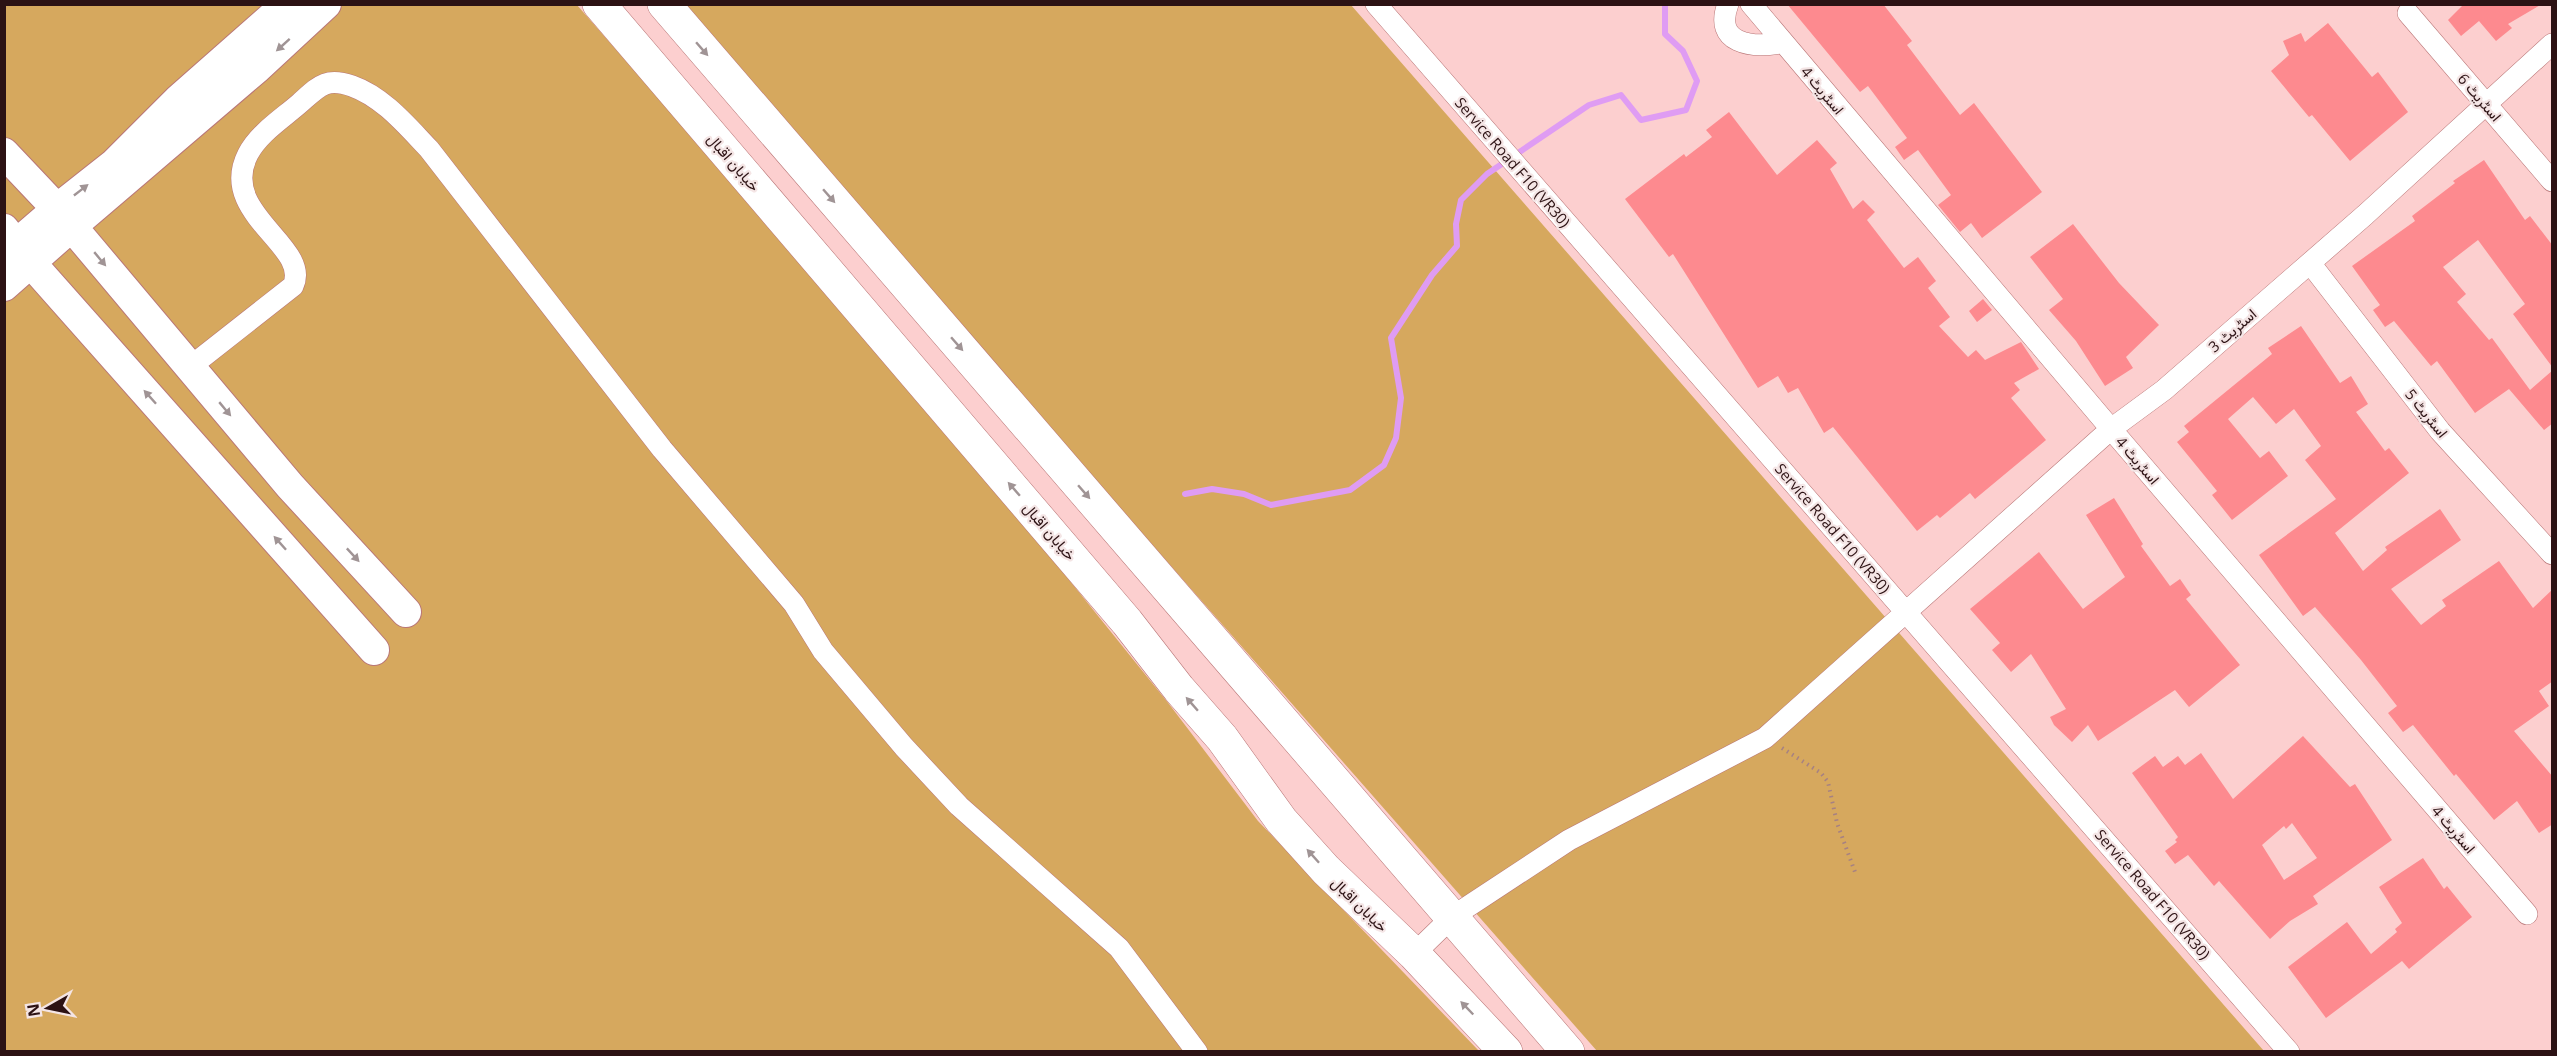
<svg xmlns="http://www.w3.org/2000/svg" width="2557" height="1056" font-family="'Open Sans',Vazirmatn,sans-serif">
<rect width="100%" height="100%" fill="#fccfcf"/>
<!-- green -->
<path fill="#d6a85e" d="M5 4 577 5 941 421 1169 704 1258 821 1479 1051 5 1052Z
M683 5H1351L2264 1051H1597L960 326Z"/>
<g fill="none" stroke-linecap="round" stroke-linejoin="round">
<!-- stream -->
<path stroke="#df9cf3" stroke-width="6" d="M1185 494 1212 489 1244 494 1271 505 1350 490 1384 465 1396 438 1401 398 1391 338 1432 275 1457 246 1456 224 1461 200 1487 174 1589 105 1621 95 1641 120 1686 110 1697 81 1683 51 1665 34V4"/>
</g>
<!-- building -->
<path fill="#fd8a8f" fill-rule="evenodd" d="M1787 4H1883L1912 41 1907 45 1960 115 1974 103 2042 192 1982 238 1971 223 1960 232 1938 205 1951 195 1918 150 1904 160 1895 147 1907 138 1868 86 1860 92Z
M2464 4H2542L2508 24 2512 28 2496 41 2479 21 2461 36 2448 20Z
M2328 23 2372 77 2378 72 2408 112 2350 161 2312 115 2309 117 2271 71 2289 55 2283 41 2301 33 2305 42Z
M1729 112 1777 175 1817 140 1837 163 1830 169 1853 209 1863 200 1875 212 1867 220 1904 268 1918 257 1936 281 1928 288 1950 317 1939 326 1968 357 1976 350 1985 360 2021 342 2039 369 2014 383 2020 390 2011 398 2046 440 1975 499 1970 493 1940 518 1937 515 1917 531 1833 427 1824 433 1798 388 1788 393 1778 376 1758 388 1673 254 1669 257 1625 199 1684 154 1686 157 1712 137 1706 130Z
M2484 160 2525 220 2530 216 2553 246V368L2513 314 2525 304 2478 240 2443 267 2466 294 2457 302 2489 340 2492 338 2530 390 2553 370V423L2544 430 2509 389 2475 413 2437 361 2431 366 2394 321 2385 327 2373 310 2380 305 2352 266 2415 221 2412 216 2455 183 2453 181Z
M2073 224 2119 283 2159 325 2126 357 2133 368 2105 386 2076 341 2049 310 2063 299 2030 257Z
M1983 299 1992 310 1977 322 1969 311Z
M2301 326 2340 383 2351 376 2368 404 2356 412 2385 451 2389 448 2409 473 2335 533 2363 571 2387 550 2385 547 2440 509 2461 540 2391 589 2421 625 2446 606 2442 600 2499 561 2533 608 2553 589V681L2539 691 2549 706 2514 731 2553 777V824L2539 833 2517 801 2494 820 2456 774 2454 776 2413 725 2403 732 2388 713 2397 706 2361 660 2315 607 2303 616 2259 555 2336 499 2305 460 2321 446 2294 409 2276 424 2253 397 2228 419 2260 458 2269 451 2288 476 2232 520 2212 495 2217 491 2177 442 2189 432 2184 426 2272 354 2268 348Z
M2114 498 2143 544 2141 546 2170 586 2180 579 2191 595 2186 599 2240 665 2189 707 2175 690 2098 741 2088 725 2072 742 2054 725 2050 717 2066 709 2031 654 2011 672 1992 650 2000 643 1970 609 2039 552 2083 609 2125 577 2086 515Z
M2303 736 2350 787 2355 784 2392 840 2313 896 2318 904 2290 921 2270 939 2219 881 2214 886 2188 855 2175 864 2165 851 2177 842 2175 840 2178 837 2132 773 2155 756 2163 767 2178 756 2185 765 2201 753 2233 799ZM2292 823 2317 858 2284 880 2262 845 2284 826 2286 829Z
M2423 858 2444 889 2447 886 2472 917 2409 969 2402 961 2326 1018 2288 967 2347 922 2371 954 2397 932 2395 929 2402 923 2379 887Z"/>
<g fill="none" stroke-linecap="round" stroke-linejoin="round">
<defs>
<path id="street" d="M1376 4 2289 1052
M1728 4C1713 44 1752 48 1780 43
M1751 4 2111 429 2527 914
M2408 13 2552 181
M2310 263 2440 431 2552 554
M190 367 293 286C312 246 217 214 248 154 259 133 283 118 300 103 319 86 326 77 352 86 383 97 406 125 429 149L662 449 794 604 823 651 904 747 959 806 1119 948 1197 1052
M1414 954 1452 917 1569 840 1765 738 2111 429 2164 390 2365 215 2552 44"/>
<path id="secondary" d="M4 153 57 209 290 486 406 612
M4 229 31 263 374 650
M4 255 57 209 114 164 178 100 287 4
M4 286 72 226 257 68 326 4"/>
<path id="primary" d="M599 4 1127 622 1179 689 1222 738 1281 820 1326 870 1414 954 1506 1052
M664 4 1568 1052"/>
</defs>
<!-- street casing -->
<use href="#street" stroke="#b97677" stroke-width="22"/>
<!-- secondary casing -->
<use href="#secondary" stroke="#b97677" stroke-width="32"/>
<!-- primary casing -->
<use href="#primary" stroke="#b97677" stroke-width="34"/>
<!-- path -->
<path stroke="#a68182" stroke-width="4" stroke-dasharray="1.5 4.5" stroke-linecap="butt" d="M1782 748 1821 773 1828 782 1837 823 1855 872"/>
<!-- street -->
<use href="#street" stroke="#fff" stroke-width="21"/>
<!-- secondary -->
<use href="#secondary" stroke="#fff" stroke-width="30"/>
<!-- primary -->
<use href="#primary" stroke="#fff" stroke-width="33"/>
</g>
<!-- one-way arrows -->
<defs><path id="oneway-solid" d="M-6-.8H1V-3.2L6.5 0L1 3.2V.8H-6Z" transform="scale(1.5)"/></defs>
<g fill="#a09495">
<use href="#oneway-solid" transform="translate(283 45) rotate(138)"/>
<use href="#oneway-solid" transform="translate(702 49) rotate(49)"/>
<use href="#oneway-solid" transform="translate(81 190) rotate(-38)"/>
<use href="#oneway-solid" transform="translate(829 196) rotate(49)"/>
<use href="#oneway-solid" transform="translate(100 259) rotate(50)"/>
<use href="#oneway-solid" transform="translate(957 344) rotate(49)"/>
<use href="#oneway-solid" transform="translate(150 397) rotate(-132)"/>
<use href="#oneway-solid" transform="translate(225 409) rotate(50)"/>
<use href="#oneway-solid" transform="translate(1014 489) rotate(-131)"/>
<use href="#oneway-solid" transform="translate(1084 492) rotate(49)"/>
<use href="#oneway-solid" transform="translate(280 543) rotate(-132)"/>
<use href="#oneway-solid" transform="translate(353 555) rotate(47)"/>
<use href="#oneway-solid" transform="translate(1192 704) rotate(-131)"/>
<use href="#oneway-solid" transform="translate(1313 856) rotate(-132)"/>
<use href="#oneway-solid" transform="translate(1467 1008) rotate(-134)"/>
</g>
<g text-anchor="middle" dominant-baseline="central" stroke-width="4.5" stroke-linejoin="round" paint-order="stroke">
<!-- street labels -->
<g font-size="15" fill="#2c1214" stroke="#f4e5e5">
<text transform="translate(1823 90) rotate(50)">اسٹریٹ 4</text>
<text transform="translate(2480 97) rotate(49)">اسٹریٹ 6</text>
<text transform="translate(734 162) rotate(49)">خیابان اقبال</text>
<text transform="translate(1513 162) rotate(49)">Service Road F10 (VR30)</text>
<text transform="translate(2232 330) rotate(-41)">اسٹریٹ 3</text>
<text transform="translate(2427 413) rotate(51)">اسٹریٹ 5</text>
<text transform="translate(2138 460) rotate(49)">اسٹریٹ 4</text>
<text transform="translate(1833 528) rotate(49)">Service Road F10 (VR30)</text>
<text transform="translate(1050 531) rotate(49)">خیابان اقبال</text>
<text transform="translate(2454 829) rotate(49)">اسٹریٹ 4</text>
<text transform="translate(2153 894) rotate(49)">Service Road F10 (VR30)</text>
<text transform="translate(1360 904) rotate(44)">خیابان اقبال</text>
</g>
</g>
<!-- border -->
<rect width="2557" height="1056" fill="none" stroke="#2c1214" stroke-width="12"/>
<!-- north arrow -->
<g transform="translate(48 1008) rotate(261)" stroke="#f4e5e5" stroke-width="4.5" paint-order="stroke">
<path d="M0-4.5L10 22L0 15L-10 22Z" fill="#2c1214"/>
<text y="-9" font-size="16" font-weight="bold" text-anchor="middle" fill="#2c1214">N</text>
</g>
</svg>
